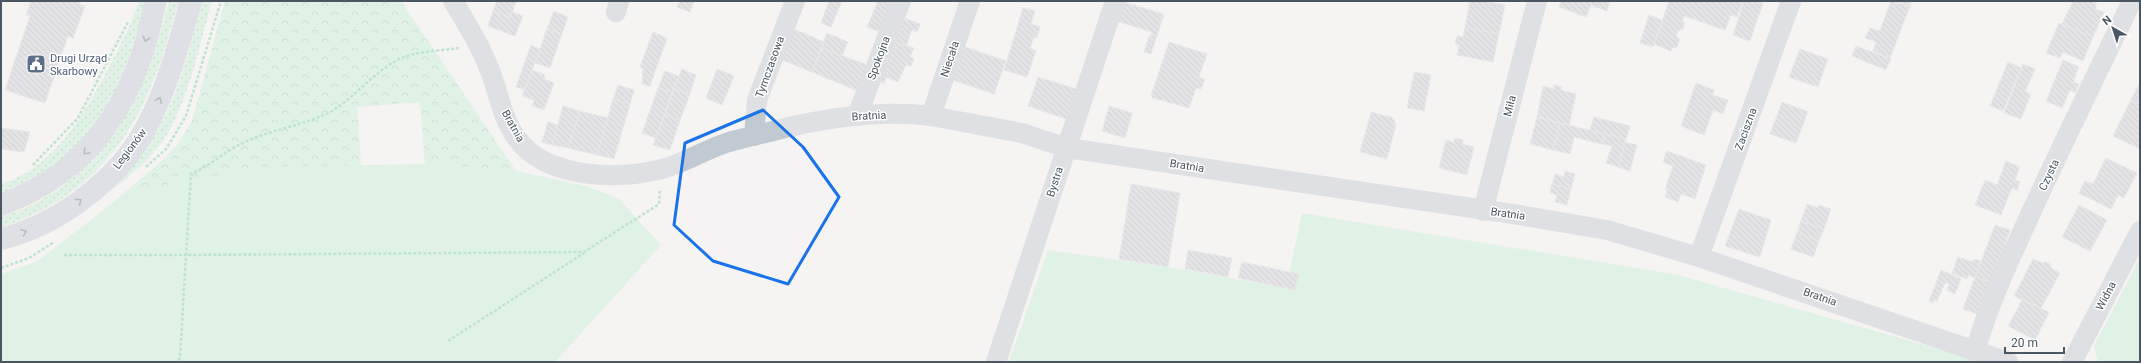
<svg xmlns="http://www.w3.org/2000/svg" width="2141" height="363" font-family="Roboto,sans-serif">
<defs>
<pattern id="grass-dots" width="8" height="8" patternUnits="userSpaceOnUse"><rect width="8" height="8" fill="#c3f1d5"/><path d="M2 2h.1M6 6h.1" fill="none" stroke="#a0c6b0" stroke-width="1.8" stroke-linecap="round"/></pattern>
<pattern id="forest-crowns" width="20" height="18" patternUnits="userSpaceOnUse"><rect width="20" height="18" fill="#c3f1d5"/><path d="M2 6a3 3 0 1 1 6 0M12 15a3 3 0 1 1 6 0" fill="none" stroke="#a0c6b0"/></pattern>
<pattern id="building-back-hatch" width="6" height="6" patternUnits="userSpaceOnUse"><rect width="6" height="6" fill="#cdcfd5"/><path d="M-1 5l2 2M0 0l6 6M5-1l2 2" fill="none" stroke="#a8abb0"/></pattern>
</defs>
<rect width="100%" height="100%" fill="#f5f3f3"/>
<!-- grass -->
<path fill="url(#grass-dots)" d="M139 1H146C128 67 109 128 50 170 35 180 17 187 1 195V184C56 167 85 113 110 65 121 44 132 24 139 1Z
M169 1H179C170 27 165 54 154 79 125 153 78 202 1 227V217C31 208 56 193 79 172 133 124 151 69 169 1Z
M202 1H212C200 44 190 92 169 131 156 155 134 172 114 189 131 166 151 144 164 118 183 82 191 40 202 1Z"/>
<!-- forest -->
<path fill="url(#forest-crowns)" d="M225 1H401L516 171 425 164 420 102 357 107 361 166 261 167 205 179 109 206 163 160 178 144 192 121Z"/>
<!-- garden -->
<path fill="#c3f1d5" d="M425 164 516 171 586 186 619 199 661 245 555 362H1V274L36 262 109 206 135 191 261 167Z
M1302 213 1678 275 1984 362H1009L1048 250 1180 269 1286 288Z
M2140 258V362H2098L2094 346Z"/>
<!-- building -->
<path fill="url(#building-back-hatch)" stroke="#d7d9de" d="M31 1H80L79 4 85 6 73 38 68 36 45 103 5 90 30 16 26 15Z
M497 1 516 2 510 17 493 11Z
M680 1H694L690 12 677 7Z
M829 1H842L831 27 821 23Z
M878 1H886L894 4 883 33 867 27Z
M1119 1 1164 14 1151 54 1144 52 1149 36H1151L1152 32 1113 20Z
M1470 1H1483L1505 5 1499 34 1465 27Z
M1561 1H1608L1610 2 1607 11 1591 5 1586 17 1559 7Z
M1669 1H1743L1737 17 1731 15 1725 30 1684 16 1682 20 1685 23 1683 29 1678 31 1676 36 1680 39 1677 47 1672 48 1671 51 1654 44Z
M1744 1 1763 3 1750 41 1733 35Z
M1891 1 1910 6 1890 58 1873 51 1876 42 1865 38 1870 28 1880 31Z
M1896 1H1911L1910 6Z
M2073 1H2090L2096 3V9L2104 12 2093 37 2062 24Z
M1023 8 1035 11 1031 24 1040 27 1037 38 1034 37 1030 48 1036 51 1027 77 1004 70Z
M493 11 510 17 512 12 523 16 515 36 488 26Z
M554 11 568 17 562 34 547 29Z
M1649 15 1662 20 1653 47 1640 43Z
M899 16 920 24 917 32 912 30 906 46 890 41Z
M2059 23 2093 37 2083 61 2063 52 2060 58 2046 53Z
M787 26 824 42 812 72 775 57Z
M1465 27 1499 34 1493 62 1457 55 1459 45 1455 44 1457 36 1463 37Z
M547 29 562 34 550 68 535 63Z
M653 32 667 38 650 86 642 84 643 68 640 67Z
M827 33 848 42 842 56 821 48Z
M895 42 914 48 910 57 914 59 911 66 906 65 898 82 886 77 884 84 875 80Z
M1169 42 1207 54 1199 77 1205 79 1201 89 1196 88 1189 108 1153 98 1151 96Z
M531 45 540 49 525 90 516 87Z
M962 46 1006 61 994 94 950 79Z
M1856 46 1891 59 1886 70 1852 56Z
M821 48 870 66 860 92 812 72Z
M1800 49 1828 59 1818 87 1789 77Z
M2063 60 2079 67 2073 82 2079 84 2075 93 2070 90 2062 108 2046 101Z
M2008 62 2021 68 2003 111 1990 106Z
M2023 64 2035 69 2025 92 2031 94 2021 119 2004 113Z
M682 69 696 75 690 94 674 89Z
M717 69 734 76 722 105 706 98Z
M532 70 545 75 544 79 554 83 544 110 532 106 534 100 522 96Z
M665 71 679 76 672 93 658 88Z
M1414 72 1431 75 1424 111 1407 108Z
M1038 77 1076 89 1066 119 1028 106Z
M1696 83 1714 90 1712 95 1728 100 1723 114 1713 110 1704 135 1681 126Z
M2140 83V104L2131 100Z
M618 85 634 90 630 104 613 99Z
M1554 85 1562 87 1561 90 1576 94 1569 125 1537 117 1543 86 1554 89Z
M658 88 672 93 656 138 642 133Z
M674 89 690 94 680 120 665 115Z
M613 99 630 104 614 159 597 155Z
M2131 100 2140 104V149L2113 136Z
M1782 102 1808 112 1796 143 1770 134Z
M563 106 580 111 568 148 552 145Z
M1109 106 1132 113 1125 138 1102 131Z
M580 111 608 118 597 155 568 148Z
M1371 112 1393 118 1396 125 1387 159 1360 152Z
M665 115 680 120 670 150 653 145Z
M1537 117 1560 123 1553 150 1530 144Z
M1594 117 1630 126 1626 139 1590 130Z
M548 122 558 125 552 145 542 142Z
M1560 123 1605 134 1602 144 1574 137 1570 154 1553 150Z
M1 128 30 132 24 152 1 149Z
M1605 134 1626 139 1618 167 1606 163 1612 146 1602 144Z
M1455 138 1463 140 1462 144 1474 147 1467 175 1439 168 1446 140 1454 143Z
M1625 142 1637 145 1630 171 1618 167Z
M1667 151 1706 165 1695 199 1681 194 1678 202 1665 197 1667 190 1665 189 1673 166 1663 162Z
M2106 158 2137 173 2124 198 2118 195 2111 209 2079 193 2085 181 2093 184Z
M2006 161 2020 167 2015 180 2020 182 2017 190 2012 188 2001 215 1975 205 1985 180 1997 185Z
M1565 171 1575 174 1571 189 1552 184 1555 174 1564 177Z
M1131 184 1180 193 1168 267 1119 259Z
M1552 184 1571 189 1567 205 1555 202 1557 195 1550 193Z
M1807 204 1818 208 1819 205 1831 209 1824 229 1801 221Z
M2079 205 2107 220 2090 251 2062 237Z
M1739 209 1771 220 1760 257 1725 246Z
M1801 221 1824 229 1819 241 1797 233Z
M1995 225 2010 230 2005 244 2010 245 1992 283 1975 277Z
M1797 233 1819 241 1813 257 1791 249Z
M1188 250 1232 258 1228 277 1185 269Z
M1958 257 1973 262 1974 259 1980 261 1975 278 1969 275 1967 279 1952 273Z
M2033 259 2042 263 2046 262 2050 264 2051 268 2060 273 2041 308 2014 296Z
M1242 262 1299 274 1295 290 1238 278Z
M1941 270 1961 279 1955 294 1947 290 1949 284 1945 283 1937 301 1934 300 1933 303 1929 301Z
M1975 277 1992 283 1980 315 1963 309Z
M2022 300 2049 312 2035 340 2008 326Z"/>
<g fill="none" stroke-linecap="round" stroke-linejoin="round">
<!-- path -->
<path stroke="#7ad0a6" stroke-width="2.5" stroke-dasharray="3 2" stroke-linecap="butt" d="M459 48C440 51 416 51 399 59 374 72 356 96 332 111 304 126 271 129 243 143 225 151 210 166 191 174L186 255 584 252 659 204 660 190
M33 165 78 118 128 22
M146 167 166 149 186 116 221 1
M64 255H186L180 358 176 362
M1 268 29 258 54 242
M448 341 584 253"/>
<!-- street -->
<path stroke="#c1cad2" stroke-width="20" d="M453 1C467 24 481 47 491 73 499 95 503 121 518 140 548 179 618 180 662 169 685 163 706 149 729 142 747 137 766 133 785 128 831 117 884 110 931 116L1022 133 1067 148 1513 214 1607 230 1699 257 2008 362
M616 12 619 1
M857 116 901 1
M931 116 970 1
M754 136 757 100 795 1
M1483 211 1537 1
M1699 257 1791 1
M1975 352C1988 305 2009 261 2029 217 2062 145 2097 73 2132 1
M996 362 1115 1
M2072 362 2140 231"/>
<!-- secondary -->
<path stroke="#c1cbd6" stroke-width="22" d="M1 205C73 178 116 129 141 57 148 39 151 20 156 1
M1 239C60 224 120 179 148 124 168 86 179 43 191 1"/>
</g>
<!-- one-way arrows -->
<defs><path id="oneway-chevron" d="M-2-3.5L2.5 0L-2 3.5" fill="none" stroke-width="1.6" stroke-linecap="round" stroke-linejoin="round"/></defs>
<g stroke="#6e7984">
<use href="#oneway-chevron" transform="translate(146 39) rotate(105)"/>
<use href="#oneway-chevron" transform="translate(159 100) rotate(-66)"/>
<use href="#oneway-chevron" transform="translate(86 152) rotate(133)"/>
<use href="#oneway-chevron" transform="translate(79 201) rotate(-38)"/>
<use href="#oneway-chevron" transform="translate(24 232) rotate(-20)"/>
</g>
<!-- marked area -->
<path d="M0 0H2141V363H0ZM763 110 803 147 839 197 788 284 713 261 674 225 685 143Z" fill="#f5f3f3" fill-opacity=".55" fill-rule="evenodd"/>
<path fill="none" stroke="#1a73e8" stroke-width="3" stroke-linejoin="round" d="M763 110 803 147 839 197 788 284 713 261 674 225 685 143Z"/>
<!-- icons -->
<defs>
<symbol id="civic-square" viewBox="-11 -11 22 22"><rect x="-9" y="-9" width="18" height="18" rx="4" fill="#5c6f8a" stroke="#fff"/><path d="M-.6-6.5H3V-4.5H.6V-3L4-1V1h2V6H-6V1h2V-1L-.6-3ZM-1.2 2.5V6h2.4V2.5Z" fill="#fff"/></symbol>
</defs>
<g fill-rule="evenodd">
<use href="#civic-square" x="25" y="53" width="22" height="22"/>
</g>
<g text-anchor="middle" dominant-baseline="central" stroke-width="3" stroke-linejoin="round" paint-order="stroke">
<!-- service labels -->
<g font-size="11" fill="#4e5e75" stroke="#fff" text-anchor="start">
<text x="50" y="58">Drugi Urząd<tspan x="50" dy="13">Skarbowy</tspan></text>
</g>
<!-- street labels -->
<g font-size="11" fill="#4a5661" stroke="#fff">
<text transform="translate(879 58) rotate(-70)">Spokojna</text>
<text transform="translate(950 59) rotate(-72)">Niecała</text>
<text transform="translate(770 67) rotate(-70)">Tymczasowa</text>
<text transform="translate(1510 106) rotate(-76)">Miła</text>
<text transform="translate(869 116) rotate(-3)">Bratnia</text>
<text transform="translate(513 126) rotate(61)">Bratnia</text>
<text transform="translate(1746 129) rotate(-70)">Zaciszna</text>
<text transform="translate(130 149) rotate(-53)">Legionów</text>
<text transform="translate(1187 166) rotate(9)">Bratnia</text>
<text transform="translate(2049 175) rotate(-65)">Czysta</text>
<text transform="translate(1055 182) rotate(-72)">Bystra</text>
<text transform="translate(1508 214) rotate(8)">Bratnia</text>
<text transform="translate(2106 296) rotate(-62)">Widna</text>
<text transform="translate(1820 297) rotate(19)">Bratnia</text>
</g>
</g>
<!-- border -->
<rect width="2141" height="363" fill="none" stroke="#4a5661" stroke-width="4"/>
<!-- north arrow -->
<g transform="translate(2113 28) rotate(321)" stroke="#ffffff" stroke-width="3" paint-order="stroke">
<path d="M0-3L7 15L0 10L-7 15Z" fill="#4a5661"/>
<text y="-6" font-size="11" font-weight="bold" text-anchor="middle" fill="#4a5661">N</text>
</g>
<!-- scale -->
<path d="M2005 347v6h59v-6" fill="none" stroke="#4a5661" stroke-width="2"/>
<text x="2011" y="347" font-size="12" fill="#4a5661" stroke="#ffffff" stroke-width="3" paint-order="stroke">20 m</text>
</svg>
